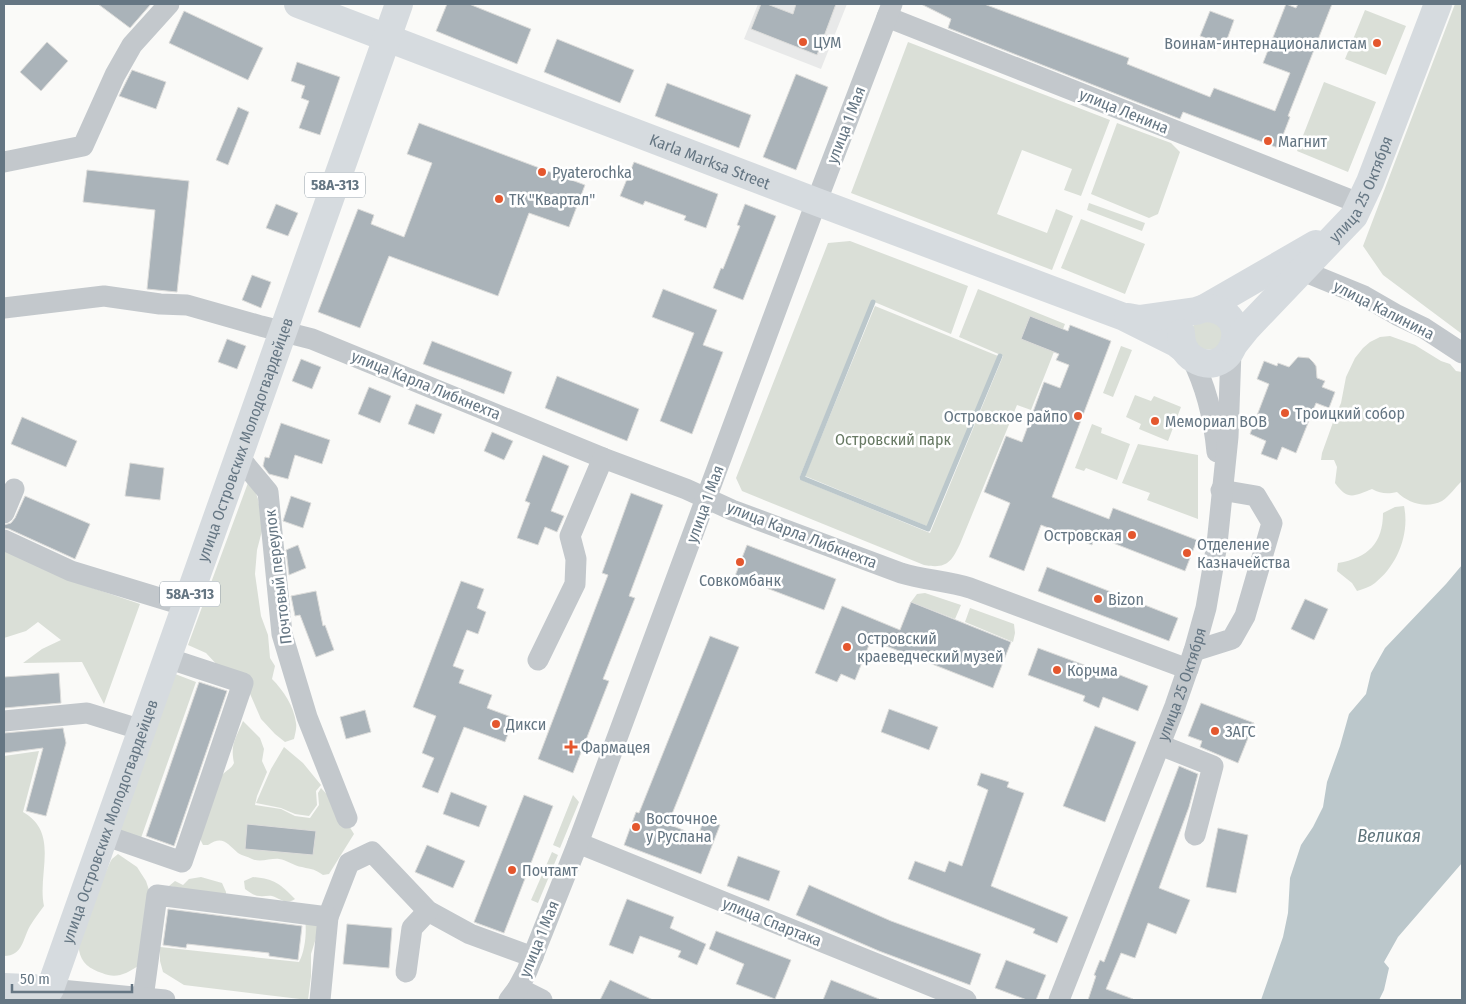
<svg xmlns="http://www.w3.org/2000/svg" width="1466" height="1004" font-family="'Fira Sans Condensed',sans-serif">
<rect width="100%" height="100%" fill="#fafaf8"/>
<!-- built -->
<path fill="#e8e9e9" d="M758 4H847L821 69 744 39Z"/>
<!-- green -->
<path fill="#dadfd7" d="M1455 4H1462V334L1383 275 1363 246Z
M1365 10 1406 26 1386 75 1345 59Z
M908 42 1110 120 1081 196 1064 190 1072 169 1022 150 997 214 1047 233 1056 209 1073 216 1052 270 851 193Z
M1324 82 1376 102 1348 172 1297 151Z
M1117 123 1171 143 1180 152 1158 214 1149 218 1091 194Z
M1089 203 1145 223 1142 231 1087 210Z
M1081 219 1145 244 1125 294 1061 268Z
M850 241 968 286 951 334 872 301 799 479 930 533 1003 356 959 337 978 289 1065 324 1031 410 1017 405 960 544C951 563 946 569 924 565L742 491 736 478 828 243Z
M875 306 998 356 929 527 805 476Z
M1206 318 1225 329 1218 350 1196 349 1192 327 1196 323Z
M1390 336 1415 345 1441 361 1450 364 1456 371 1462 372V481C1455 487 1450 496 1442 501 1426 509 1408 503 1397 492 1388 494 1381 494 1372 489 1354 496 1348 501 1335 483L1337 467 1334 460H1321L1322 453 1336 414 1341 403 1346 377 1355 358 1363 348 1370 342 1380 337Z
M1121 346 1132 350 1113 397 1103 393Z
M1135 395 1151 401 1154 396 1181 407 1168 441 1139 429 1141 424 1126 417Z
M1092 424 1102 428 1101 433 1130 444 1117 480 1086 468 1084 471 1075 468Z
M1138 444 1198 455V519L1147 500 1150 493 1122 483Z
M249 480 252 482 258 499 263 527 257 550 255 574 261 616 268 635 270 658 275 666 272 679C283 690 294 706 296 723 297 728 295 734 294 739L285 742 275 734 261 719 244 680 220 668 206 653 188 645Z
M1404 506C1410 534 1397 566 1375 583 1370 587 1363 589 1357 591L1352 583 1337 571 1338 563C1368 558 1383 543 1383 513L1395 507Z
M4 545 75 582 140 604 104 704 82 662 23 663 42 649 61 640 38 622 26 631 4 638Z
M925 593 961 605 955 619 911 602 917 594Z
M970 608 1014 624 1015 633 1013 642 965 622Z
M170 672 196 682 141 838 114 829Z
M243 721 260 738 264 749 262 761 267 772 257 796 255 805 281 809 295 816 310 818 319 805 318 793 321 788 335 803 354 834 329 874 323 875C313 868 313 870 302 867 294 866 287 860 279 859 271 858 260 863 252 859 247 856 242 856 238 853 227 844 223 835 208 845H203L199 837C203 825 216 782 223 774 227 770 231 769 234 763 230 744 236 738 243 721Z
M284 747 303 763 321 785 316 791 317 805 309 816 295 814 281 808 256 803 271 769Z
M39 751 23 812C60 833 37 874 44 906 39 913 34 919 30 926 23 938 23 956 4 956V756Z
M573 795 579 802 560 848 553 845Z
M552 852 558 855 538 903 531 900Z
M118 854 137 867 146 881 150 893 138 966C126 974 116 979 102 973 90 969 81 963 79 950 78 942 106 868 112 859 114 857 116 856 118 854Z
M201 877 222 883 226 892V896L169 886 175 881 183 885 189 879Z
M253 877C275 879 280 884 295 899 286 905 281 899 272 896 268 895 264 897 260 896 254 896 249 892 245 889L244 881Z
M305 919H322L311 954V976L308 1000 184 985 163 972 160 961V947L299 962C305 951 307 932 305 919Z"/>
<!-- water -->
<path fill="#bbc7cb" d="M1462 565V863L1398 937 1384 962 1389 968 1384 990 1379 1000H1261L1283 937 1288 913 1290 878 1301 845 1313 827 1323 807 1327 782 1340 746 1349 714 1366 694 1371 673 1385 648 1446 584Z"/>
<g fill="none" stroke-linecap="round" stroke-linejoin="round">
<!-- stream -->
<path stroke="#bbc7cb" stroke-width="5" d="M873 302 802 478 928 529 1000 356"/>
</g>
<!-- building -->
<path fill="#aab3b9" stroke="#dcdcda" d="M98 4H151L130 28Z
M447 4H469L531 29 517 64 436 31Z
M761 4H767L793 14 796 4H836L817 55 751 29Z
M921 4H984L1129 58 1127 64 1210 97 1214 88 1275 111 1290 73 1263 63 1286 4 1296 8 1298 4H1332L1288 116 1290 117 1278 148 1183 112 1180 119 948 28 951 19Z
M184 11 263 48 248 80 169 43Z
M1210 11 1234 20 1225 45 1200 36Z
M557 39 634 70 620 103 544 72Z
M47 42 68 61 41 91 20 72Z
M297 62 340 77 320 135 299 128 309 101 301 98 305 86 291 81Z
M132 70 166 82 156 109 119 96Z
M796 74 828 87 796 170 763 157Z
M667 83 751 115 739 148 655 116Z
M238 107 249 112 228 165 216 160Z
M419 123 585 185 569 227 529 213 498 296 389 256 360 328 318 312 358 209 374 215 371 224 404 237 432 163 407 154Z
M634 162 718 194 706 228 684 220 686 216 645 201 643 205 620 196Z
M87 170 189 181 177 292 147 289 155 210 83 202Z
M276 204 298 213 288 236 266 228Z
M745 204 776 216 743 300 713 288 721 268 723 269 740 226 737 225Z
M252 275 271 282 261 308 242 300Z
M663 289 717 310 703 345 723 352 692 434 660 421 694 333 652 317Z
M1030 316 1068 331 1070 325 1111 341 1052 497 1109 519 1113 508 1197 540 1185 571 1095 536 1092 545 1041 525 1024 571 989 557 1010 503 984 492 1006 436 1022 442 1044 382 1060 388 1069 365 1056 360 1059 354 1021 339Z
M227 339 246 346 237 369 218 362Z
M432 341 512 372 504 394 423 364Z
M1298 357 1309 358 1313 362 1316 366 1317 378 1325 381 1322 387 1335 392 1329 408 1316 403 1296 453 1282 447 1277 460 1261 454 1266 441 1250 434 1269 384 1257 379 1264 361 1277 366 1278 363 1289 367Z
M301 359 321 367 312 389 292 381Z
M557 376 639 409 627 441 545 408Z
M369 387 391 396 380 423 358 414Z
M416 404 442 414 434 434 408 424Z
M22 417 77 441 66 467 11 444Z
M281 423 330 440 322 464 295 455 288 479 269 474 263 466 265 457 269 458Z
M492 432 513 441 504 460 484 451Z
M543 455 569 466 551 511 564 516 557 532 545 527 538 545 517 538 530 503 525 501Z
M130 463 164 468 160 500 125 496Z
M631 493 663 505 629 596 635 598 603 679 609 681 573 773 538 759 608 575 602 573Z
M25 496 90 524 75 559 9 529 4 528V525L11 523 15 518Z
M291 496 311 503 303 528 283 521Z
M298 545 306 568 289 575 286 550Z
M747 545 836 579 824 610 735 576Z
M1047 567 1178 618 1169 641 1038 591Z
M461 581 484 589 477 608 486 612 478 634 467 630 453 666 464 670 459 683 492 695 487 708 514 718 505 742 464 727 438 793 422 787 434 758 422 753 436 716 413 707Z
M316 591 323 626 325 625 334 650 316 657 300 615 295 616 291 596Z
M1305 599 1328 609 1314 640 1291 629Z
M911 602 1011 642 993 688 871 640 855 680 841 674 837 682 815 673 842 606 900 630Z
M710 636 739 647 668 824 698 836 704 819 720 825 701 874 624 845 636 812 639 813Z
M1038 648 1095 669 1097 666 1148 686 1138 711 1103 697 1099 708 1083 701 1085 696 1028 675Z
M59 673 61 703 4 708V677Z
M199 682 227 691 174 846 146 836Z
M1201 703 1254 723 1238 763 1200 747 1202 741 1188 736Z
M889 709 938 727 929 750 881 732Z
M365 710 371 732 346 739 340 717Z
M1095 726 1136 742 1105 822 1063 806Z
M63 728 66 743 46 816 26 811 43 748 4 753V733Z
M1179 766 1198 774 1189 807 1159 888 1190 900 1176 934 1148 923 1135 958 1121 953 1106 989 1133 999 1132 1000H1088L1096 976 1094 975 1100 960 1104 962Z
M981 773 1009 782 1007 787 1024 793 991 886 1068 917 1057 943 1033 933 1035 929 908 879 915 861 945 872 949 861 962 866 988 790 977 785Z
M451 792 487 806 479 827 443 814Z
M524 795 553 806 504 933 474 922Z
M247 824 316 831 313 855 245 849Z
M1218 828 1248 835 1236 893 1206 887Z
M427 845 465 861 453 888 415 872Z
M738 856 780 871 769 901 727 886Z
M809 885 891 921 981 954 970 985 879 951 796 915Z
M627 899 674 917 670 928 706 944 697 965 678 957 681 951 640 936 633 954 609 945Z
M168 909 302 926 298 960 269 956V953L187 944 186 948 163 945Z
M347 924 392 928 389 968 343 964Z
M716 931 791 960 775 999 736 984 744 964 709 949Z
M1006 960 1046 975 1036 1000H1027L995 988Z
M610 980 653 1000H600Z
M831 980 879 999V1000H823Z"/>
<g fill="none" stroke-linecap="round" stroke-linejoin="round">
<!-- minor -->
<g stroke="#c3c8cc" stroke-width="21">
<path d="M887 17 1361 204"/>
<path d="M4 162 83 146 115 75 132 45 169 4"/>
<path d="M1303 271 1364 296 1397 315 1424 328 1462 353"/>
<path d="M4 308 104 296 160 304 187 305 261 326 312 339 603 458 686 489 732 510 901 573C924 580 948 581 970 588L1188 669"/>
<path d="M1191 357C1206 386 1214 420 1217 452"/>
<path d="M239 457 268 492 282 634 307 717 347 818"/>
<path d="M4 513 14 489"/>
<path d="M4 540 71 571 186 606"/>
<path d="M1194 651 1232 639 1245 616 1272 523 1256 496 1221 490"/>
<path d="M538 660 575 584 576 559 570 536 603 458"/>
<path d="M4 721 87 713 142 730"/>
<path d="M1160 745 1213 766 1195 835"/>
<path d="M104 835 182 862 243 683 167 658"/>
<path d="M578 843 966 1000"/>
<path d="M328 917 349 863 372 852 428 911 470 934 533 957"/>
<path d="M406 972 412 928 428 911"/>
<path d="M518 988 542 1000"/>
<path d="M143 998 157 895 328 917 320 1000"/>
<path d="M49 1000 50 989 165 1000"/>
<path d="M509 1000 518 988 527 971 578 843 811 216 892 4"/>
<path id="s1" d="M1059 1000 1175 706 1194 651 1206 608 1217 544 1228 437 1231 351"/>
</g>
<!-- major -->
<g stroke="#d6dbdf" stroke-width="28">
<path id="s2" d="M298 4 817 202 1124 317 1176 343 1185 350"/>
<path d="M1128 317 1139 319 1196 311 1205 308 1316 244"/>
<path d="M1181 333C1181 344 1184 353 1194 359 1233 382 1258 310 1205 308"/>
<path id="s3" d="M1235 343 1247 328 1354 216 1370 182 1438 4"/>
<path id="s4" d="M4 987 50 989 399 4"/>
</g>
</g>
<!-- markers -->
<g fill="#e4572e" stroke="#fff" stroke-width="2">
<circle cx="803" cy="42" r="5"/>
<circle cx="1377" cy="43" r="5"/>
<circle cx="1268" cy="141" r="5"/>
<circle cx="542" cy="172" r="5"/>
<circle cx="499" cy="199" r="5"/>
<circle cx="1285" cy="413" r="5"/>
<circle cx="1078" cy="416" r="5"/>
<circle cx="1155" cy="421" r="5"/>
<circle cx="1132" cy="535" r="5"/>
<circle cx="1187" cy="553" r="5"/>
<circle cx="740" cy="562" r="5"/>
<circle cx="1098" cy="599" r="5"/>
<circle cx="847" cy="647" r="5"/>
<circle cx="1057" cy="670" r="5"/>
<circle cx="496" cy="724" r="5"/>
<circle cx="1215" cy="731" r="5"/>
<path d="M568.5 739.5h5v5h5v5h-5v5h-5v-5h-5v-5h5z"/>
<circle cx="636" cy="827" r="5"/>
<circle cx="512" cy="870" r="5"/>
</g>
<g text-anchor="middle" dominant-baseline="central" stroke-width="5" stroke-linejoin="round" paint-order="stroke">
<!-- shield labels -->
<g fill="#fff" stroke="#939fa8" stroke-width="1">
<rect x="305" y="172.5" width="60" height="25" rx="4"/>
<rect x="160" y="581.5" width="60" height="25" rx="4"/>
</g>
<g font-size="15" font-weight="bold" fill="#657683">
<text x="335" y="185">58А-313</text>
<text x="190" y="594">58А-313</text>
</g>
<!-- poi labels -->
<g font-size="16" fill="#657683" stroke="#fff" text-anchor="start">
<text x="813" y="42">ЦУМ</text>
<text x="1367" y="43" text-anchor="end">Воинам-интернационалистам</text>
<text x="1278" y="141">Магнит</text>
<text x="552" y="172">Pyaterochka</text>
<text x="509" y="199">ТК "Квартал"</text>
<text x="1295" y="413">Троицкий собор</text>
<text x="1068" y="416" text-anchor="end">Островское райпо</text>
<text x="1165" y="421">Мемориал ВОВ</text>
<text x="1122" y="535" text-anchor="end">Островская</text>
<text x="1197" y="544">Отделение<tspan x="1197" dy="18">Казначейства</tspan></text>
<text x="740" y="580" text-anchor="middle">Совкомбанк</text>
<text x="1108" y="599">Bizon</text>
<text x="857" y="638">Островский<tspan x="857" dy="18">краеведческий музей</tspan></text>
<text x="1067" y="670">Корчма</text>
<text x="506" y="724">Дикси</text>
<text x="1225" y="731">ЗАГС</text>
<text x="581" y="747">Фармацея</text>
<text x="646" y="818">Восточное<tspan x="646" dy="18">у Руслана</tspan></text>
<text x="522" y="870">Почтамт</text>
</g>
<!-- street labels -->
<g font-size="16" fill="#657683" stroke="#fff">
<text transform="translate(1124 111) rotate(22)">улица Ленина</text>
<text transform="translate(846 125) rotate(-69)">улица 1 Мая</text>
<text stroke="none"><textPath href="#s2" startOffset="441">Karla Marksa Street</textPath></text>
<text stroke="none"><textPath href="#s3" startOffset="201">улица 25 Октября</textPath></text>
<text transform="translate(1384 310) rotate(27)">улица Калинина</text>
<text transform="translate(426 385) rotate(22)">улица Карла Либкнехта</text>
<text stroke="none"><textPath href="#s4" startOffset="629">улица Островских Молодогвардейцев</textPath></text>
<text transform="translate(705 504) rotate(-70)">улица 1 Мая</text>
<text transform="translate(802 535) rotate(21)">улица Карла Либкнехта</text>
<text transform="translate(278 577) rotate(-97)">Почтовый переулок</text>
<text stroke="none"><textPath href="#s1" startOffset="339">улица 25 Октября</textPath></text>
<text stroke="none"><textPath href="#s4" startOffset="224">улица Островских Молодогвардейцев</textPath></text>
<text transform="translate(772 922) rotate(22)">улица Спартака</text>
<text transform="translate(539 939) rotate(-68)">улица 1 Мая</text>
</g>
<!-- park labels -->
<g font-size="16" fill="#687a64" stroke="#fff">
<text x="893" y="439">Островский парк</text>
</g>
<!-- water labels -->
<g font-size="18" font-style="italic" fill="#60757c" stroke="#fff">
<text x="1389" y="836">Великая</text>
</g>
</g>
<!-- border -->
<rect width="1466" height="1004" fill="none" stroke="#657683" stroke-width="10"/>
<!-- scale -->
<path d="M12 984v8h120v-8" fill="none" stroke="#657683" stroke-width="2.5"/>
<text x="20" y="984" font-size="15" fill="#657683" stroke="#ffffff" stroke-width="4" paint-order="stroke">50 m</text>
</svg>
